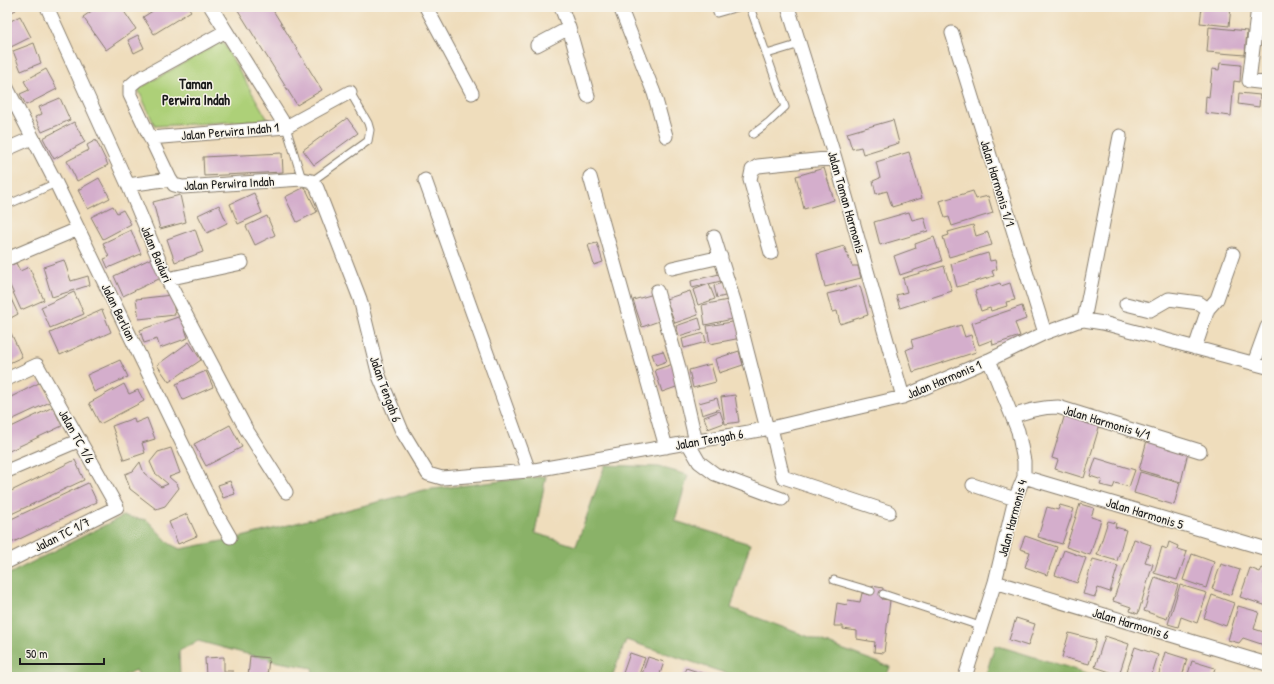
<svg xmlns="http://www.w3.org/2000/svg" width="1274" height="684" font-family="'Patrick Hand',sans-serif">
<rect width="100%" height="100%" fill="#f7f3e8"/>
<filter id="ink" filterUnits="userSpaceOnUse"><feTurbulence type="fractalNoise" baseFrequency=".025" numOctaves="2"/><feDisplacementMap in="SourceGraphic" scale="8" xChannelSelector="R" yChannelSelector="G"/><feConvolveMatrix kernelMatrix="1 2 1 2 8 2 1 2 1" color-interpolation-filters="sRGB"/></filter>
<filter id="wash" filterUnits="userSpaceOnUse"><feTurbulence type="fractalNoise" baseFrequency=".012" numOctaves="4" result="noise"/><feDisplacementMap in="SourceGraphic" scale="16" xChannelSelector="R" yChannelSelector="G"/><feGaussianBlur stdDeviation="0.9" result="paint"/><feColorMatrix in="noise" values="0 0 0 0 0 0 0 0 0 0 0 0 0 0 0 0 0 1.4 0 .05"/><feComposite in="paint" operator="in"/></filter>
<g filter="url(#wash)">
<rect width="100%" height="100%" fill="#efddbc"/>
<!-- green -->
<path fill="#add078" stroke="#64764a" d="M222 41 268 120 155 126 138 89Z"/>
<!-- forest -->
<path fill="#8ab268" stroke="#536742" d="M605 465 659 467 688 475 675 521 750 544 731 608 890 667 886 677H737L626 640 612 677H312L313 668 273 661 198 641 179 651 180 677H140L136 670 121 677H7V575L123 516 147 520 170 544 180 549 238 538 424 490 546 476 535 533 576 546Z
M995 645 1100 677H985Z"/>
<g id="blocks">
<!-- building -->
<path fill="#d4aecc" d="M7 7H15L16 10 7 14Z
M104 7H121L136 29 106 50 83 17 96 8 98 11Z
M159 7H188L191 11 154 34 143 17Z
M236 7H271L322 90 297 105Z
M1202 7H1231L1229 26 1200 23Z
M20 16 31 37 7 49V23Z
M1209 27 1247 31 1245 55 1207 52Z
M138 35 144 48 134 53 128 40Z
M34 43 41 63 21 71 13 51Z
M1220 63 1241 65 1240 82 1234 81 1231 116 1205 113 1206 96 1209 97 1212 69 1219 70Z
M46 69 57 89 26 105 20 94 29 90 24 81Z
M1239 93 1260 95 1259 107 1238 104Z
M60 98 70 120 42 132 35 117 42 114 39 107Z
M347 118 358 133 314 165 303 150Z
M893 120 899 143 863 154 861 147 852 149 847 133Z
M74 122 85 142 54 159 43 138Z
M96 140 108 165 77 181 67 161 89 150 87 145Z
M909 152 922 198 892 207 887 191 876 194 873 181 880 178 876 162Z
M282 153 283 172 204 176 203 157Z
M824 168 834 200 804 209 796 176Z
M99 178 110 198 88 209 78 190Z
M305 187 317 212 297 222 285 197Z
M973 191 976 199 988 196 993 213 952 226 949 217 945 218 940 201Z
M254 193 262 213 238 224 230 204Z
M180 195 186 222 160 229 153 202Z
M219 205 227 223 207 233 198 215Z
M113 206 117 213 123 210 131 224 103 239 91 217Z
M909 212 912 220 924 217 928 231 880 245 874 222Z
M267 216 275 235 255 245 246 226Z
M973 225 976 236 988 232 992 245 949 257 943 237 949 235 948 232Z
M195 229 203 252 175 262 167 239Z
M131 230 141 254 108 268 104 259 109 257 103 243Z
M934 237 942 261 900 275 894 256 916 248 915 244Z
M597 243 603 262 594 265 588 245Z
M844 246 852 266H858L861 278 825 287 817 254Z
M988 253 990 261 995 260 997 269 992 271 994 276 957 287 951 264Z
M152 258 161 278 123 296 114 276Z
M64 260 71 281 88 276 90 285 52 297 43 267Z
M16 263 20 271 29 267 44 300 21 310 7 279V267Z
M944 266 952 291 900 308 896 295 907 292 903 278Z
M723 273 725 280 692 288 691 281Z
M725 282 729 295 717 298 714 286Z
M1000 283 1001 286 1010 283 1015 300 1006 302 1007 306 991 311 990 308 981 311 975 291Z
M709 284 715 299 698 305 693 290Z
M860 286 868 315 840 324 837 311 832 312 827 294Z
M7 290 18 314 9 319 7 315Z
M690 291 698 315 675 323 666 299Z
M74 292 84 314 50 328 41 307Z
M654 294 662 320 642 327 633 300Z
M172 295 175 315 139 319 136 299Z
M733 299 737 318 705 325 702 305Z
M1022 306 1026 319 1015 323 1020 336 993 345 992 340 979 345 972 323Z
M102 310 111 332 60 355 50 333Z
M181 316 188 338 160 348 157 339 144 343 140 330Z
M699 318 702 329 679 336 676 326Z
M738 321 741 338 710 344 707 326Z
M961 325 965 337 971 335 976 352 913 372 906 350 913 347 911 340Z
M11 333 22 357 7 364V335Z
M704 333 706 342 684 348 682 339Z
M189 342 201 360 169 382 157 365Z
M663 351 667 361 656 365 652 354Z
M739 351 743 365 719 373 715 359Z
M120 360 128 377 94 392 87 375Z
M673 364 679 386 662 392 655 370Z
M711 364 716 382 693 388 689 370Z
M206 371 213 387 183 400 176 384Z
M41 382 50 402 7 422V399Z
M124 384 129 394 138 390 144 401 100 424 89 403Z
M735 395 739 422 725 424 721 397Z
M717 398 720 409 702 415 699 403Z
M53 407 62 426 7 452V429Z
M720 411 724 423 708 429 704 417Z
M1065 414 1100 424 1084 478 1055 469 1058 460 1052 458Z
M134 418 135 423 147 418 155 439 142 443 145 453 124 460 112 426Z
M230 425 242 447 206 466 194 444Z
M1147 440 1188 452 1181 482 1139 470Z
M171 448 180 473 169 477 177 484 179 488 165 506 156 509 130 489 125 474 133 471 140 462 144 473 161 487 168 484 155 473 150 462 158 452Z
M1096 458 1135 470 1129 487 1115 483 1113 488 1100 485 1102 480 1090 476Z
M75 460 84 480 7 516V493Z
M1140 472 1180 483 1174 505 1134 493Z
M230 481 235 494 223 498 218 485Z
M88 483 97 502 7 545V521Z
M1080 504 1094 508 1091 517 1101 520 1090 555 1066 547Z
M1060 505 1074 509 1062 544 1038 537 1047 507 1058 510Z
M187 514 197 536 178 544 169 522Z
M1108 521 1116 523 1115 527 1126 530 1117 561 1097 555Z
M1025 536 1057 547 1047 575 1025 567 1030 552 1020 549Z
M1134 539 1151 545 1145 562 1153 564 1138 614 1130 611 1131 607 1113 601Z
M1169 542 1178 546 1177 549 1187 552 1177 580 1154 573 1162 547 1167 549Z
M1064 550 1086 558 1077 583 1055 575Z
M1192 554 1214 562 1206 588 1183 580Z
M1093 559 1118 566 1110 592 1098 588 1095 597 1083 594Z
M1221 564 1240 570 1231 595 1212 589Z
M1250 568 1260 572 1262 568 1267 570V576L1264 584 1267 585V606L1240 597Z
M1155 577 1178 585 1167 619 1144 611Z
M1180 585 1207 593 1197 623 1181 617 1178 627 1168 624Z
M872 586 883 588 882 599 890 600 884 653 874 652 875 642 857 639V631L843 629V626H834L837 603 847 605 848 600 860 602 862 593 870 595Z
M1212 595 1234 603 1226 626 1204 618Z
M1238 606 1259 612 1254 629 1267 633 1264 645 1243 638 1239 643 1228 640Z
M1016 618 1035 624 1028 646 1009 640Z
M1069 633 1096 640 1089 664 1062 657Z
M1105 636 1129 644 1119 675 1095 667Z
M1135 647 1158 655 1151 677H1125Z
M1165 652 1187 659 1182 677H1158Z
M630 653 645 658 638 677 622 676Z
M250 656 269 658 267 677H248Z
M224 657V671H233V677H206L205 658Z
M648 657 664 662 659 677H641Z
M1192 661 1215 668 1212 677H1187Z
M686 668 713 677H682Z
M286 673 298 677H285Z"/>
</g>
</g>
<g filter="url(#ink)">
<use href="#blocks" fill-opacity="0" stroke="#867c6c" stroke-width="1"/>
<g fill="none" stroke-linecap="round" stroke-linejoin="round">
<defs>
<path id="lane" d="M750 7 785 107 769 122 753 134
M717 13 738 7
M767 54 800 44
M286 127 302 179
M312 181 368 141 370 130 368 123 350 92
M7 205 56 183
M834 580 871 591
M883 594 980 626"/>
<path id="street" d="M47 7 128 185 167 279 246 429 286 492
M211 7 286 127
M426 7 472 93
M620 7 654 93 666 136
M788 7 835 158 903 397
M1258 7 1249 81 1267 83
M569 28 588 96
M226 31 137 80 130 86V95L170 179 174 185 183 187 302 179 312 181 317 188 360 299 379 376 402 431 428 474 442 478 529 471 771 428 903 397 989 360 1045 333 1078 321 1084 320 1103 323 1267 367
M952 33 1045 333
M537 45 569 28 561 7
M7 88 56 183 215 511 230 537
M150 138 286 127 350 92
M7 149 32 138
M590 177 666 447
M425 180 529 471
M128 185 170 179
M714 237 735 304 767 429
M771 253 750 180 752 170 758 166 835 158
M7 259 78 229
M672 268 721 257
M167 279 242 263
M657 291 678 364 696 442
M1126 304 1150 310 1169 299 1199 303 1208 309
M1084 320 1120 136
M1195 348 1208 309 1217 299 1233 254
M1254 363 1267 327
M7 379 37 365 117 507 7 562
M1013 416C1028 411 1041 407 1058 407L1200 451
M771 428 783 477 889 512
M688 443 699 462 715 474 782 499
M7 471 80 440
M1024 477 1267 549
M973 485 1015 499
M995 582 1267 664
M965 677 995 582 1015 499 1024 477V461L1018 431 989 360"/>
</defs>
<!-- lane casing -->
<use href="#lane" stroke="#867c6c" stroke-width="9"/>
<!-- street casing -->
<use href="#street" stroke="#867c6c" stroke-width="15"/>
<!-- lane -->
<use href="#lane" stroke="#fff" stroke-width="7"/>
<!-- street -->
<use href="#street" stroke="#fff" stroke-width="13"/>
</g>
</g>
<g text-anchor="middle" dominant-baseline="central" stroke-width="3" stroke-linejoin="round" paint-order="stroke">
<!-- street labels -->
<g font-size="13" fill="#1c1c1c" stroke="#f7f3e8">
<text transform="translate(230 131) rotate(-5)">Jalan Perwira Indah 1</text>
<text transform="translate(229 183) rotate(-3)">Jalan Perwira Indah</text>
<text transform="translate(998 183) rotate(73)">Jalan Harmonis 1/1</text>
<text transform="translate(847 202) rotate(74)">Jalan Taman Harmonis</text>
<text transform="translate(157 254) rotate(67)">Jalan Baiduri</text>
<text transform="translate(119 312) rotate(64)">Jalan Berlian</text>
<text transform="translate(944 379) rotate(-23)">Jalan Harmonis 1</text>
<text transform="translate(386 389) rotate(70)">Jalan Tengah 6</text>
<text transform="translate(1107 422) rotate(17)">Jalan Harmonis 4/1</text>
<text transform="translate(77 436) rotate(61)">Jalan TC 1/6</text>
<text transform="translate(709 439) rotate(-10)">Jalan Tengah 6</text>
<text transform="translate(1145 513) rotate(17)">Jalan Harmonis 5</text>
<text transform="translate(1012 518) rotate(-75)">Jalan Harmonis 4</text>
<text transform="translate(62 534) rotate(-27)">Jalan TC 1/7</text>
<text transform="translate(1131 623) rotate(17)">Jalan Harmonis 6</text>
</g>
<!-- neighbourhood labels -->
<g font-size="14" font-weight="bold" fill="#1c1c1c" stroke="#f7f3e8">
<text x="196" y="83">Taman<tspan x="196" dy="16">Perwira Indah</tspan></text>
</g>
</g>
<!-- margin -->
<rect width="1274" height="684" fill="none" stroke="#f7f3e8" stroke-width="24"/>
<!-- scale -->
<path d="M20 658v6h84v-6" fill="none" stroke="#1c1c1c" stroke-width="2"/>
<text x="26" y="658" font-size="12" fill="#1c1c1c" stroke="#f7f3e8" stroke-width="3" paint-order="stroke">50 m</text>
</svg>
